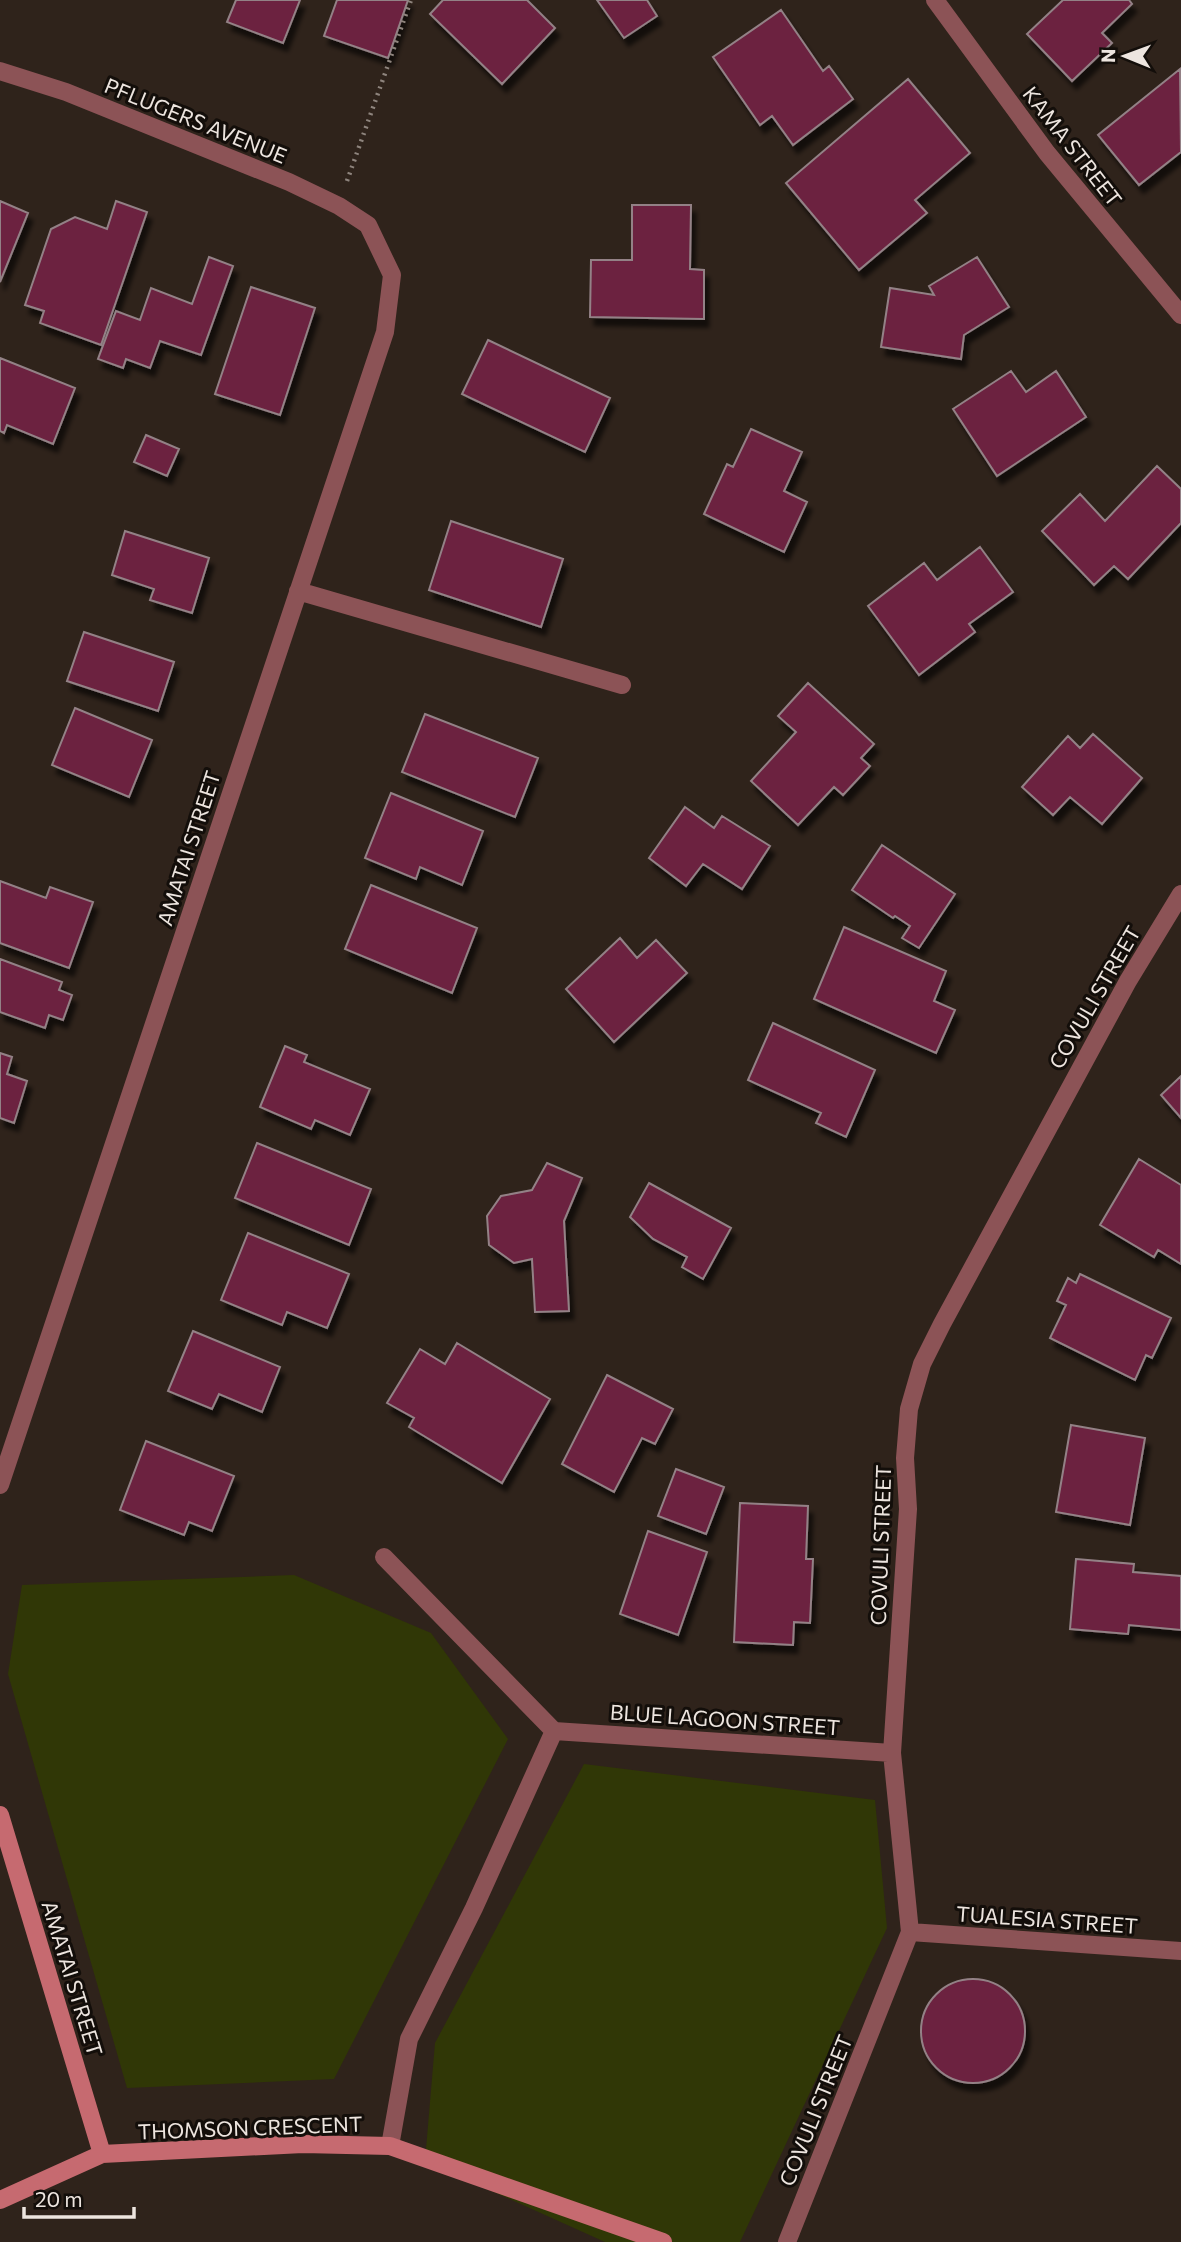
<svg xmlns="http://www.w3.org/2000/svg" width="1181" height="2242" font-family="Commissioner,sans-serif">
<defs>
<filter id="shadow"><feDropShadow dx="4.5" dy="8" stdDeviation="2" flood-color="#0009"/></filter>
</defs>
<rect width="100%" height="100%" fill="#2f231b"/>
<!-- green -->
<path fill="#303706" d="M294 1575 431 1633 508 1739 334 2079 127 2088 8 1674 22 1585Z
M584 1764 875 1800 887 1928 740 2242H605L425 2161 435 2043Z"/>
<!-- building -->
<path fill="#6c213f" stroke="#938186" stroke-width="2" filter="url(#shadow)" d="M236 0H300L283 43 227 22Z
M337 0H408L388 58 324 36Z
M443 0H527L555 28 502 84 430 14Z
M597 0H647L657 16 624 38Z
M1063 0H1129L1132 4 1102 33 1112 43 1072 81 1027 34Z
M781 10 823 71 829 66 853 99 793 145 772 116 760 125 713 57Z
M1180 69 1181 152 1139 185 1098 135Z
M908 79 970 153 915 200 927 213 859 270 786 183Z
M0 201 28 213 0 282Z
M116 201 147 212 101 345 40 323 44 311 25 305 51 229 75 217 107 229Z
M632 205H691L690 269 704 270V319L590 317 591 260H632Z
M209 257 233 266 201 355 160 341 150 368 126 359 123 368 98 359 116 311 140 320 151 288 192 304Z
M977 257 1009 307 964 335 961 359 881 347 890 288 934 295 929 286Z
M251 287 315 308 280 415 215 394Z
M488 340 610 398 585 452 462 394Z
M0 358 75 388 53 444 7 425 4 433 0 431Z
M1011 371 1026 392 1056 371 1086 417 997 476 953 409Z
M751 429 802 452 784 491 807 502 784 552 704 514 727 464 733 467Z
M146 435 179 449 167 476 134 462Z
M1157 466 1181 489V523L1128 579 1114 566 1094 585 1042 531 1080 494 1105 521Z
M451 521 563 559 541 627 429 590Z
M125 531 209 558 192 613 150 600 154 589 112 575Z
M980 547 1013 592 969 624 975 632 919 675 868 606 924 563 937 580Z
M84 632 174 662 158 711 67 681Z
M808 683 874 744 861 758 870 766 843 795 834 787 798 825 751 781 796 732 778 716Z
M75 708 152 740 129 797 52 765Z
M425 714 538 758 515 817 402 772Z
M1093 734 1142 778 1102 824 1070 797 1053 815 1022 787 1068 736 1080 748Z
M391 793 483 831 462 885 420 867 416 879 365 858Z
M685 807 714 828 722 816 770 846 742 889 703 864 686 886 649 858Z
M882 845 955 894 919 948 902 938 910 926 895 916 893 918 852 890Z
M0 881 46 898 50 887 93 902 69 968 0 943Z
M371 885 477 928 452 993 345 949Z
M844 927 946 971 934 1001 955 1010 936 1053 814 999Z
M620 938 637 958 656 940 687 973 614 1042 566 989Z
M0 959 62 982 59 990 72 995 63 1020 49 1015 45 1028 0 1012Z
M773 1023 875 1070 846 1137 816 1123 821 1113 748 1080Z
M285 1046 307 1055 304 1062 370 1089 350 1135 315 1120 311 1129 260 1107Z
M0 1053 12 1057 7 1074 27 1081 14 1123 0 1118Z
M1181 1076V1118L1161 1095Z
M257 1143 371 1189 349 1245 235 1198Z
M1139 1159 1181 1185V1264L1158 1250 1154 1257 1100 1225Z
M547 1163 582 1178 564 1221 569 1311 535 1312 532 1259 514 1263 489 1245 487 1216 501 1196 532 1190Z
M649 1183 731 1228 703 1279 682 1267 687 1257 653 1239 630 1217Z
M248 1233 349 1274 327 1328 287 1312 282 1325 221 1300Z
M1080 1274 1171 1318 1152 1358 1146 1355 1135 1380 1050 1338 1066 1305 1057 1301 1068 1278 1076 1283Z
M193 1331 280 1367 262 1412 219 1394 212 1409 168 1391Z
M457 1343 550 1399 502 1483 409 1427 414 1418 387 1403 420 1349 445 1364Z
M607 1375 673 1409 655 1444 642 1438 614 1492 562 1464Z
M1071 1425 1145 1438 1130 1525 1056 1512Z
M146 1441 234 1476 212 1531 189 1522 184 1535 120 1510Z
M676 1469 724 1487 706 1534 658 1516Z
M740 1503 808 1506 806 1559H813L810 1623 794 1622 793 1645 734 1642Z
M648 1531 707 1552 678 1635 620 1614Z
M1076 1559 1134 1564 1133 1572 1181 1576V1630L1129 1625 1128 1634 1070 1629Z
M921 2031a52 52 0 1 1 104 0a52 52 0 1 1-104 0Z"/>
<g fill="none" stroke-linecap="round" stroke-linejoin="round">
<!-- path -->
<path stroke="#8e847d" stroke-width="4.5" stroke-dasharray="2 5" stroke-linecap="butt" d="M347 181 411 0"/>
<!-- street -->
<path stroke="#8c5356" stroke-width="18" d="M935 0 1047 153 1181 315
M0 71 66 92 289 182 339 206 368 225 392 275 385 332 0 1485
M298 591 622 685
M384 1557 554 1731
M554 1731 892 1753
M910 1932 1181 1951
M390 2146 409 2039 474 1908 554 1731
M787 2242 910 1932 892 1753 908 1509 905 1458 909 1409 922 1364 942 1324 1128 981 1181 894"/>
<!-- secondary -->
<path stroke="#c66a70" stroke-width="18" d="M0 1815 102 2154
M0 2200 102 2154 303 2144 390 2146 663 2242"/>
</g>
<g text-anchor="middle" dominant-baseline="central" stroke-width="6" stroke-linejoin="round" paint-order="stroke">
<!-- street labels -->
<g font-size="21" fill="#ede5df" stroke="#130e0a">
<text transform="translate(196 120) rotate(22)">PFLUGERS AVENUE</text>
<text transform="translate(1073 146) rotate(52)">KAMA STREET</text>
<text transform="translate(188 848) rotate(-72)">AMATAI STREET</text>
<text transform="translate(1094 997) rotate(-60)">COVULI STREET</text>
<text transform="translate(880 1545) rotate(-88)">COVULI STREET</text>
<text transform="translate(725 1719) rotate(4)">BLUE LAGOON STREET</text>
<text transform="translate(1047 1919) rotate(4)">TUALESIA STREET</text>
<text transform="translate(73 1978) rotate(73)">AMATAI STREET</text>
<text transform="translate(815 2110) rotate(-68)">COVULI STREET</text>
<text transform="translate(250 2127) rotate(-2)">THOMSON CRESCENT</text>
</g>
</g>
<!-- north arrow -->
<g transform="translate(1125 56) rotate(271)" stroke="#130e0a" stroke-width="5" paint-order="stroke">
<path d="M0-5L12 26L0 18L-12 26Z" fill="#ede5df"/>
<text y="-10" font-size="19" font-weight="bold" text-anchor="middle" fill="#ede5df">N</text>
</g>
<!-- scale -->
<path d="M24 2207v10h110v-10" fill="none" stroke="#ede5df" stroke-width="3.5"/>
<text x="35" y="2207" font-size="21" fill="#ede5df" stroke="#130e0a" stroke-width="5" paint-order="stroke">20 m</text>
</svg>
